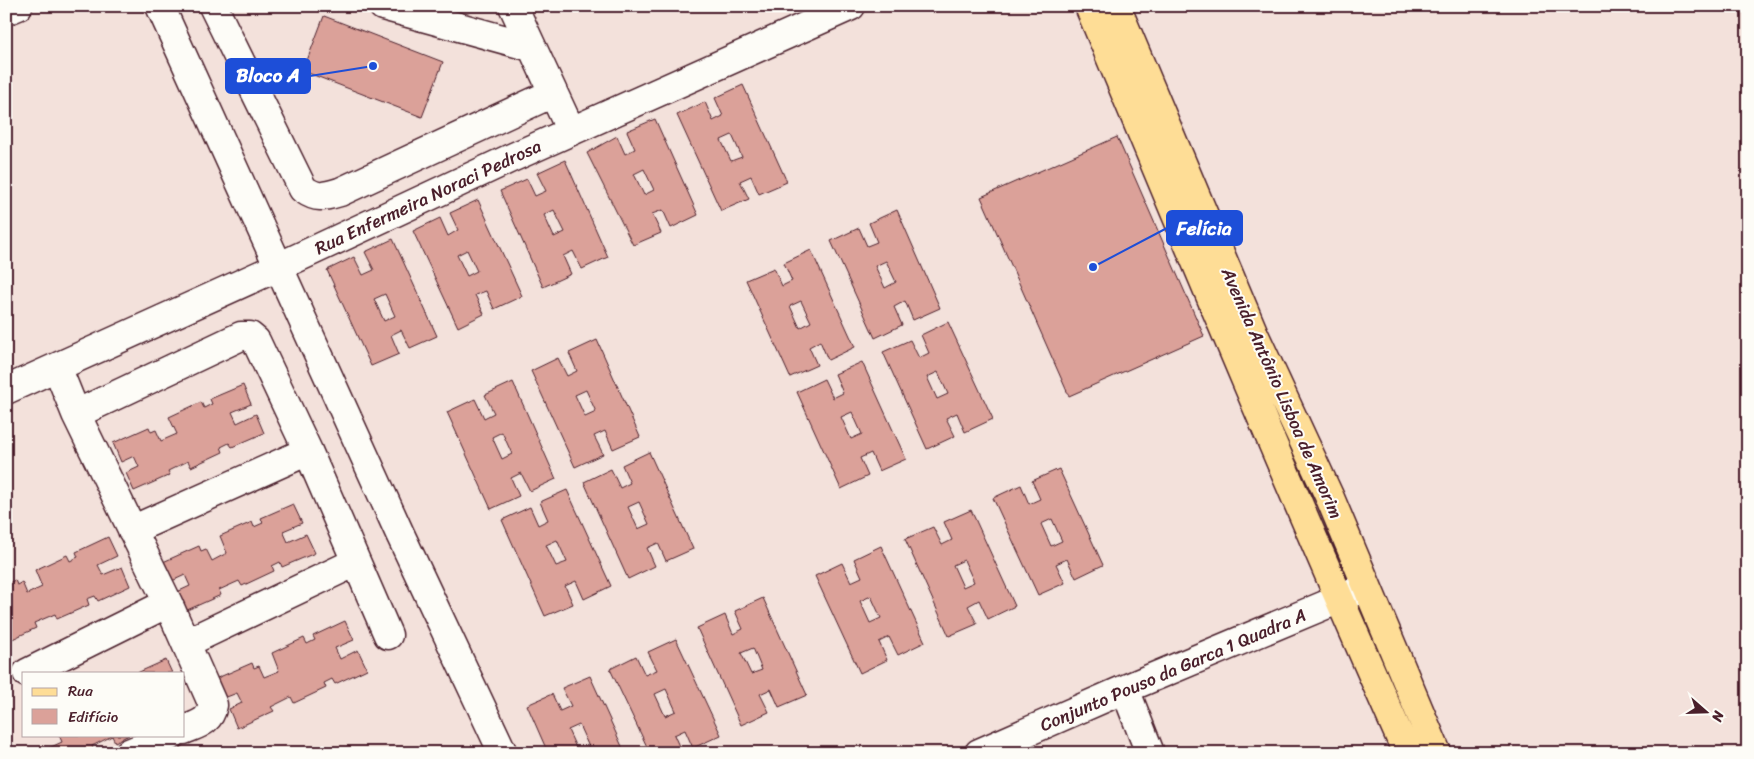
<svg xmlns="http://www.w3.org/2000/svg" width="1754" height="759" font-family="Sriracha,sans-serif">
<rect width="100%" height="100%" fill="#f3e1db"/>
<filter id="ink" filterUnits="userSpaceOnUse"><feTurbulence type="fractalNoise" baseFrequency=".02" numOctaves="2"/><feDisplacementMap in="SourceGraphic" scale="10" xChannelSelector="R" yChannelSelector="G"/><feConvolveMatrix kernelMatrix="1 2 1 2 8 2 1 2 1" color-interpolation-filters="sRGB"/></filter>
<g filter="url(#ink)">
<!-- building -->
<path fill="#dba199" stroke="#4a1f2b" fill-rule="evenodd" d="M324 16 443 62 422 117 303 71Z
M743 85 787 182 759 194 751 176 740 181 749 199 721 211 677 115 705 102 713 121 723 116 715 98ZM732 135 742 157 731 161 721 140Z
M655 119 698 215 671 228 663 210 652 214 661 233 633 245 587 153 617 136 625 154 635 149 627 131ZM644 169 654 190 644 195 634 174Z
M1117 137 1204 336 1069 396 981 197Z
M565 160 608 257 582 269 573 251 563 256 571 274 543 287 500 191 527 179 535 196 546 191 537 173ZM554 210 565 232 554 237 544 215Z
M478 200 522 296 494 309 486 291 475 295 484 314 458 327 413 231 440 218 448 236 458 230 450 213ZM467 250 477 271 467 276 457 255Z
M897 210 940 308 913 320 905 301 894 307 902 325 875 338 831 241 859 228 867 246 877 242 869 223ZM886 261 896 282 885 288 875 266Z
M393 239 437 336 410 348 401 330 391 335 399 354 371 366 327 270 354 257 363 275 374 270 365 252ZM385 294 395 316 384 321 374 299Z
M811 250 855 347 828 360 820 341 809 347 817 365 790 377 746 280 774 268 782 286 792 281 784 263ZM801 301 811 322 800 328 790 306Z
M948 322 993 419 965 432 957 413 946 418 955 436 927 449 883 352 910 340 919 358 929 353 921 335ZM938 372 948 394 937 399 927 377Z
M597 340 640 437 613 449 605 431 594 436 603 454 575 467 531 371 558 358 567 376 577 371 569 353ZM586 390 596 412 585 417 575 395Z
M862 362 906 459 879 471 871 453 860 458 868 476 841 489 797 392 824 379 833 398 843 393 835 374ZM852 412 862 434 851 439 841 417Z
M513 382 556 479 530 491 521 473 511 478 519 496 491 509 447 412 475 399 484 418 494 413 485 395ZM502 432 512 454 502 459 492 437Z
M243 385 251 404 232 412 237 423 256 414 264 433 232 447 229 443 221 447 223 452 191 467 188 461 168 471 170 475 134 491 126 473 139 467 134 456 121 462 113 443 149 427 151 432 156 430 161 441 177 434 169 417 201 402 204 408 212 404 210 399Z
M649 452 693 549 666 561 658 543 647 548 655 566 628 579 584 482 611 469 620 488 630 483 622 465ZM639 502 649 524 638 529 628 507Z
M1059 469 1103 565 1076 578 1067 559 1056 564 1065 583 1038 595 993 498 1021 485 1029 504 1040 499 1032 481ZM1052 519 1062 541 1051 546 1041 524Z
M567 490 611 586 584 599 576 581 565 586 573 604 545 616 502 520 530 507 538 525 548 520 540 502ZM557 540 567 562 556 566 546 545Z
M293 504 302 523 283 531 288 542 306 534 315 553 282 567 280 562 272 566 274 571 242 586 239 581 219 590 221 595 185 611 177 592 190 586 185 575 172 581 163 562 199 546 201 551 206 549 212 561 227 553 220 536 252 522 254 527 263 523 261 518Z
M971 510 1015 606 988 619 979 600 968 606 977 624 949 636 905 539 933 527 942 545 952 540 944 522ZM964 560 974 582 963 587 953 565Z
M108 537 117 556 98 565 103 575 122 567 130 586 98 601 95 596 87 599 89 605 57 619 55 614 34 623 36 628 6 642V584L15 580 17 585 22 582 27 594 42 587 35 570 67 555 70 561 78 557 76 552Z
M881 546 925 642 898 655 889 637 879 642 887 660 860 673 815 576 842 563 851 582 862 577 854 559ZM871 596 881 618 870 623 860 601Z
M763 598 807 695 779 707 771 689 760 694 769 712 741 725 697 628 725 615 733 634 743 629 735 611ZM753 648 762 670 751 674 741 653Z
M345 621 354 640 335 648 340 659 358 650 367 669 335 684 332 679 324 683 326 688 294 703 291 697 271 707 274 711 237 728 229 709 242 703 237 693 224 698 215 679 252 663 254 668 259 666 264 677 279 671 272 653 304 638 307 644 315 640 313 636Z
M676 639 721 735 693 748 685 730 674 735 682 753H650L610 669 636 656 645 675 657 670 648 652ZM666 689 676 711 665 716 655 694Z
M166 660 172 673H137Z
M590 676 625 753H548L527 705 552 694 560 711 571 706 562 688ZM579 725 589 747 578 752 568 730Z
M6 735 13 749 6 752Z
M59 735H129L115 742 112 736 92 746 94 751 89 753H51L49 748 62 742Z"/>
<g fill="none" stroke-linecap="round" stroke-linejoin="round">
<defs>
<path id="minor" d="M160 6 400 534 503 753
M213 6 303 189C317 199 323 197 340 192L553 93
M383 6 531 47
M513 6 571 131
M6 11 18 6
M57 367 76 414 168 603 213 705C210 722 198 724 184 730
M6 390 278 267 509 159 851 6
M76 414 241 336H250L256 341 308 451 388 635
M132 530 308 451
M186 643 356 562
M27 673 168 603
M1125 689 1150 753
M129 753 172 735
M979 753 1125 689 1330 603 1366 586"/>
<path id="major" d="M1089 6C1193 256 1297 505 1407 753
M1116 6 1254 334 1330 498 1437 753"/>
</defs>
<!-- minor casing -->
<use href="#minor" stroke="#4a1f2b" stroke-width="31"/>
<!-- major casing -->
<use href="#major" stroke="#4a1f2b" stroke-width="31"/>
<!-- minor -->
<use href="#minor" stroke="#fdfcf7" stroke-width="28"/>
<!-- major -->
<use href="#major" stroke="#fedd96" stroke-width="28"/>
</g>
</g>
<g text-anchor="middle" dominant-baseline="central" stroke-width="4" stroke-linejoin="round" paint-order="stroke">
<!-- street labels -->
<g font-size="18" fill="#4a1f2b" stroke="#fdfcf7">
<text transform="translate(428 197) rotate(-25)">Rua Enfermeira Noraci Pedrosa</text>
<text transform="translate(1282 393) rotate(66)">Avenida Antônio Lisboa de Amorim</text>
<text transform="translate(1173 670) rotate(-23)">Conjunto Pouso da Garca 1 Quadra A</text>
</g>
</g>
<!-- callouts -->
<path fill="none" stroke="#1d4ed8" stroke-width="2" d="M373 66L310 76M1093 267L1167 228"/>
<g fill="#1d4ed8" stroke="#fdfcf7" stroke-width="2">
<circle cx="373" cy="66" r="5"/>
<circle cx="1093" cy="267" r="5"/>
</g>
<g fill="#1d4ed8" stroke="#1d4ed8" stroke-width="2">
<rect x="226" y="59" width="84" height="34" rx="5"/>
<rect x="1167" y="211" width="75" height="34" rx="5"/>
</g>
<g font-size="19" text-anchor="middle" font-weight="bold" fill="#fff">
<text x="268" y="82">Bloco A</text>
<text x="1204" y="235">Felícia</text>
</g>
<!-- margin -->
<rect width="1754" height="759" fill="none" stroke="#fdfcf7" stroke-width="25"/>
<rect x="12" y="12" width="1729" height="734" fill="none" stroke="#4a1f2b" stroke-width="2" filter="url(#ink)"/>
<!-- legend -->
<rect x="22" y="672" width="162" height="65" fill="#fdfcf7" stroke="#b5a4a5"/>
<rect x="32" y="688" width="25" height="8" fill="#fedd96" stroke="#b5a4a5"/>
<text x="68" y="696" font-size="15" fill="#4a1f2b">Rua</text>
<rect x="32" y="709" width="25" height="15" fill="#dba199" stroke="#b5a4a5"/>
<text x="68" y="722" font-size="15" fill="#4a1f2b">Edifício</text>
<!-- north arrow -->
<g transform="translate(1706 712) rotate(110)" stroke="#fdfcf7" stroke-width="4" paint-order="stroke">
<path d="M0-4L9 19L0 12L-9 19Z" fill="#4a1f2b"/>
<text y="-8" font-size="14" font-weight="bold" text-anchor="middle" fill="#4a1f2b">N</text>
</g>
</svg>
